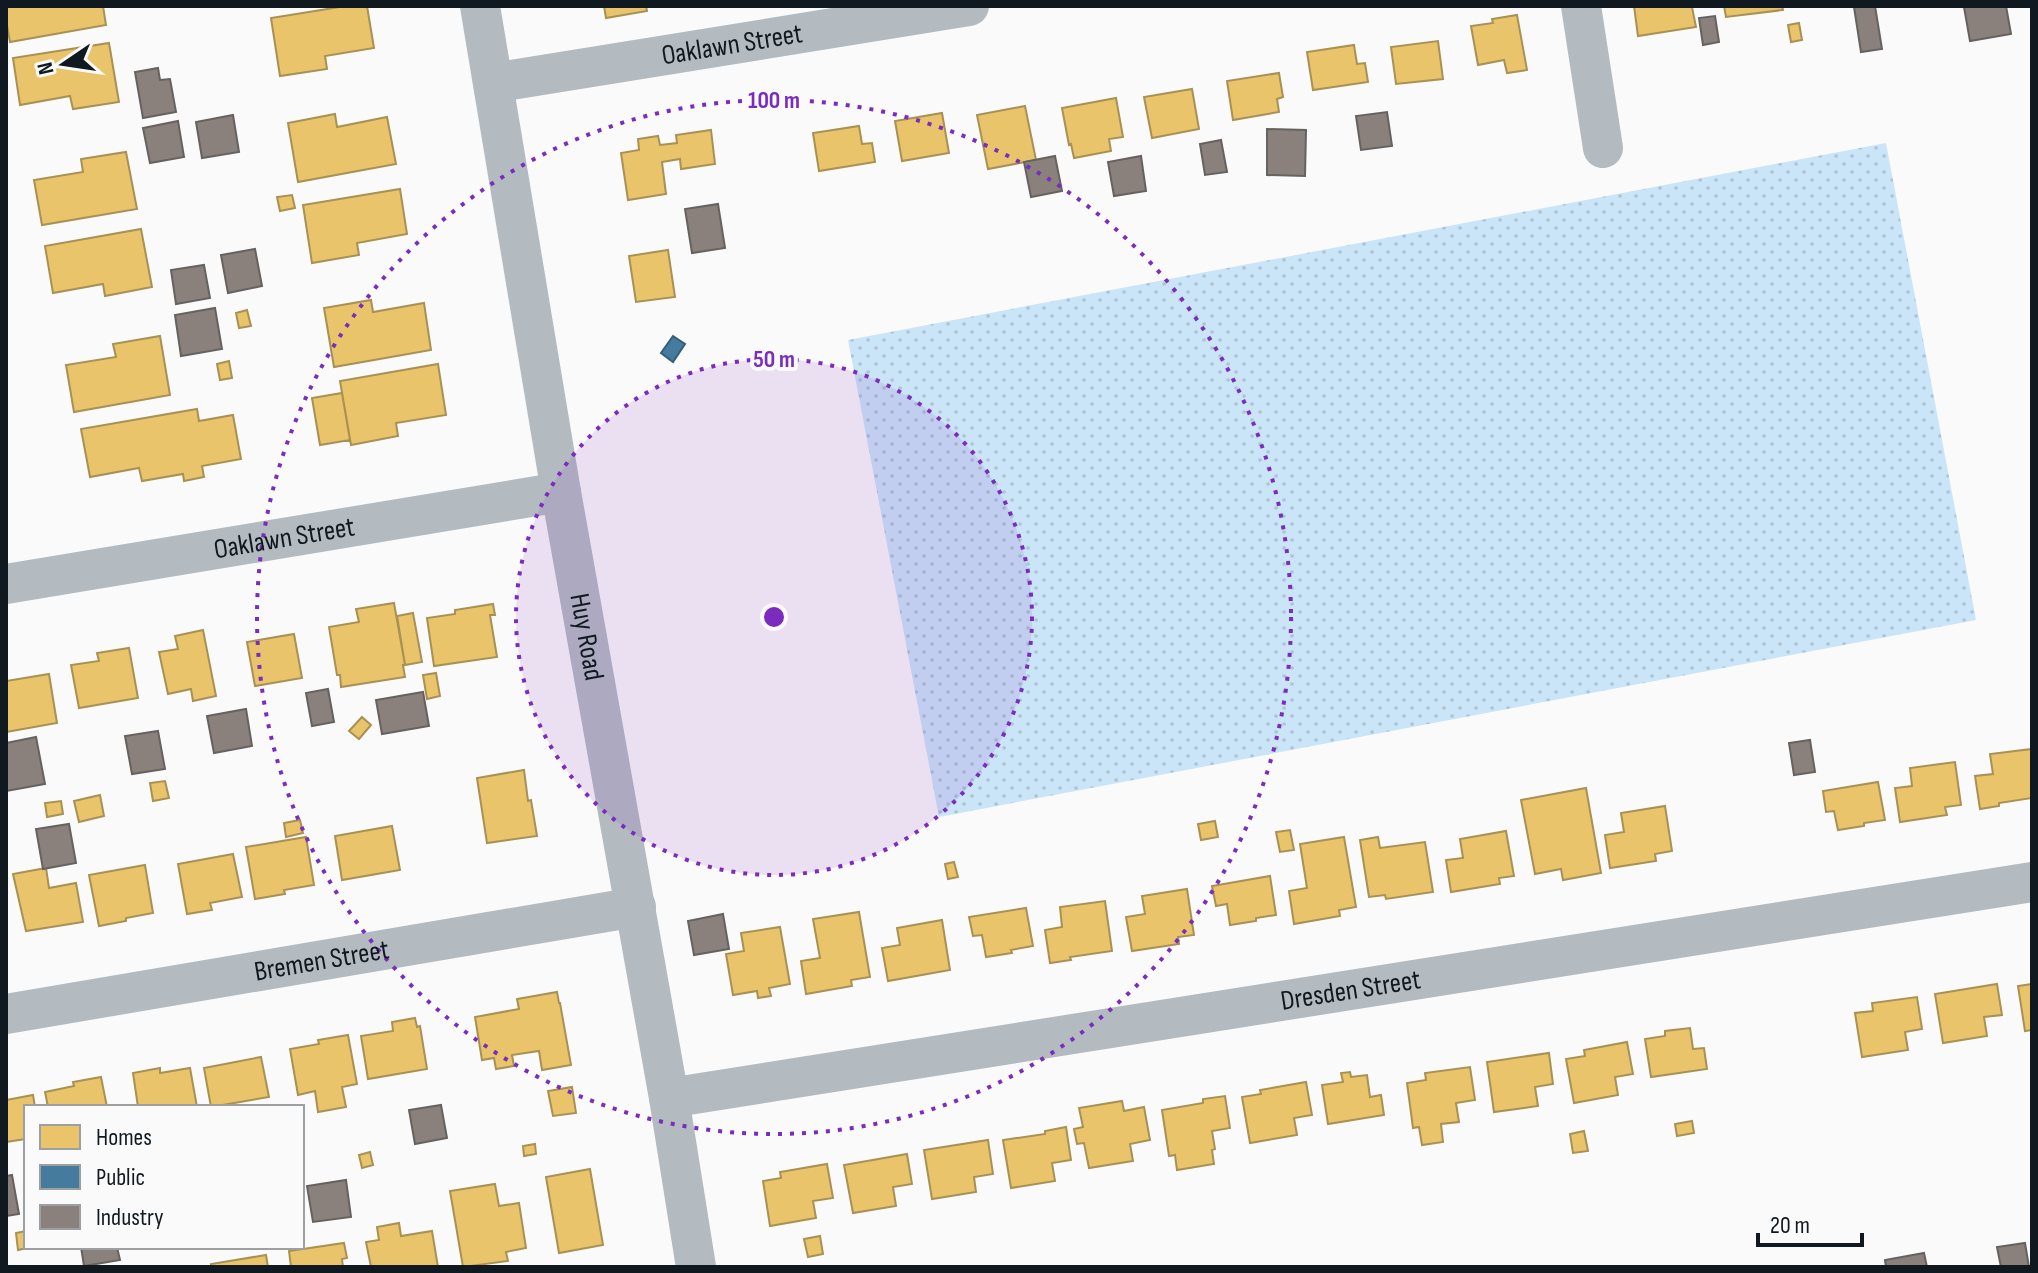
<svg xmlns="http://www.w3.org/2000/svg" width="2038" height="1273" font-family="'Sofia Sans Condensed',sans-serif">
<defs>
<pattern id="green-dots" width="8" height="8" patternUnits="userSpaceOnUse" patternTransform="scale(2)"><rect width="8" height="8" fill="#cbe5f8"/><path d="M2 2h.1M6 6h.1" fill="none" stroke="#adc4d4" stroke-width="1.8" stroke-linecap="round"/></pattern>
</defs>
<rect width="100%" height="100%" fill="#fafafa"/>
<!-- green -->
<path fill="url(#green-dots)" d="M1886 143 1976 620 939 817 848 340Z"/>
<!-- homes -->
<path fill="#e9c46a" stroke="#a89154" stroke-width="2" d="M6 6H103L106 25 10 42 6 20Z
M346 6H367L374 48 325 56 327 69 280 76 271 18Z
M604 6H646L647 11 606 18Z
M1634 6 1692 7 1696 27 1638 36Z
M1724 6H1782L1783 10 1726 17Z
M1517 15 1527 70 1507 73 1504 60 1478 65 1471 26 1493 23 1492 19Z
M1799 23 1802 40 1791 42 1788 25Z
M1438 41 1443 79 1396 84 1391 47Z
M109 43 119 102 73 109 70 96 20 105 13 58Z
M1354 45 1357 64 1365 63 1368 82 1313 90 1307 52Z
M1279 73 1283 97 1277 99 1279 112 1233 120 1227 81Z
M1192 89 1199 129 1152 138 1144 97Z
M1116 98 1123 137 1109 139 1111 151 1074 158 1071 144 1069 145 1062 108Z
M1025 106 1036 160 988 169 977 115Z
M942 113 949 153 902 161 895 121Z
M335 114 337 127 387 117 396 164 298 182 288 123Z
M859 126 862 144 872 143 875 162 819 171 813 133Z
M711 130 715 164 681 169 680 159 662 162 666 194 628 200 621 153 639 150 638 139 658 136 660 145 677 143 676 135Z
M126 152 137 209 42 225 34 180 83 172 81 159Z
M400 189 407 234 357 243 359 255 312 263 303 205Z
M292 195 295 208 280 211 277 197Z
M141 229 152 287 105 296 103 284 53 293 45 246Z
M668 250 675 297 636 302 629 256Z
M371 300 373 312 424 303 431 350 334 367 324 308Z
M247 310 251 326 239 328 236 313Z
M160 336 170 395 74 412 66 365 116 357 113 344Z
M229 361 232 378 220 380 217 364Z
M438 364 446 415 396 423 398 436 351 445 340 381Z
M342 393 350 440 320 445 312 398Z
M197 409 199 421 233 415 241 459 202 466 204 477 184 481 183 474 142 481 139 468 90 477 81 429Z
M394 603 405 665H403L405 677 341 687 340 675H337L329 627 359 622 356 609Z
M493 604 495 615H490L497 657 434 666 427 618 455 614V610Z
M413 613 422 662 405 665 397 616Z
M203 630 216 696 193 701 191 689 168 694 159 652 178 649 175 636Z
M294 634 302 678 255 686 247 642Z
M129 648 138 698 79 708 71 665 99 661 97 653Z
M436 673 440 696 427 699 423 675Z
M49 674 57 723 6 732V681Z
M362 717 371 725 359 739 349 731Z
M2032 749V798L1999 803V806L1980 809 1975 776 1993 774 1990 754Z
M1955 762 1961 805 1945 807 1947 815 1900 822 1895 788 1912 786 1910 768Z
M524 770 528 801 531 800 537 836 487 843 477 778Z
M165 781 169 798 153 801 150 783Z
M1878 782 1885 820 1864 823V826L1838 830 1834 811 1826 812 1823 791Z
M1586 788 1601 873 1563 880 1561 869 1535 874 1521 800Z
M100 795 104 816 79 822 74 801Z
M61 801 63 814 47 817 45 803Z
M1665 806 1672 851 1655 854 1656 861 1610 868 1605 835 1624 832 1621 813Z
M300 820 303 833 286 837 284 823Z
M1215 821 1218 837 1201 840 1198 824Z
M392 826 400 870 342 880 335 836Z
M1290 830 1294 850 1280 852 1276 832Z
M1506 831 1514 876 1499 878 1500 884 1451 892 1446 860 1463 858 1460 839Z
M306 837 314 885 284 890 285 894 255 899 246 847Z
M1344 837 1356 907 1339 910 1340 916 1294 924 1289 891 1307 888 1300 844Z
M1378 837 1380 848 1425 842 1433 892 1386 899 1385 895 1369 897 1360 840Z
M233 854 242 897 210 903 212 910 187 914 178 864Z
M954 862 958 877 948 879 945 864Z
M145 865 153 913 126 918V921L99 926 89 875Z
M46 868 49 888 76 883 83 922 26 931 13 874Z
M1270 876 1276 915 1256 918V921L1230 925 1227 904 1216 906 1212 886Z
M1187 889 1194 935 1178 937 1179 944 1132 951 1126 917 1145 914 1142 896Z
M1105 901 1112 951 1070 957 1071 960 1050 963 1045 930 1062 927 1060 907Z
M1026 908 1033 946 1011 950 1012 953 986 957 982 935 973 936 969 917Z
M859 912 870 977 851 980 852 986 806 994 801 961 820 958 813 919Z
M942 920 950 970 888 981 882 948 900 945 897 928Z
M780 927 790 984 769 988 771 996 758 998 757 991 733 995 726 954 744 951 741 933Z
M1997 984 2002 1015 1984 1017 1987 1036 1943 1043 1935 994Z
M2032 984V1030L2025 1031 2018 986Z
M557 992 559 1003H560L571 1065 542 1070 539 1051 512 1055 514 1066 496 1069 494 1058 482 1060 475 1017 519 1009 517 999Z
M1917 997 1922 1029 1905 1032 1908 1050 1862 1057 1855 1013 1873 1011 1872 1003Z
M415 1018 417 1027 420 1026 427 1069 368 1079 361 1036 393 1031 392 1022Z
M1690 1028 1693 1049 1704 1048 1707 1069 1651 1077 1645 1039 1665 1036V1031Z
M348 1035 357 1084 342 1087 346 1107 318 1112 315 1091 298 1095 290 1049 319 1044 318 1040Z
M1627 1042 1633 1074 1615 1077 1618 1095 1574 1103 1566 1059 1585 1056 1584 1050Z
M1549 1053 1553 1084 1535 1087 1538 1106 1494 1112 1487 1062Z
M261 1057 269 1097 211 1107 204 1068Z
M1470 1067 1475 1100 1456 1103 1459 1122 1441 1124 1443 1142 1422 1145 1419 1127 1413 1128 1407 1083 1426 1080 1425 1073Z
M160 1068V1073L190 1068 197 1107H138L133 1073Z
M1350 1072 1351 1077 1367 1075 1370 1097 1381 1095 1384 1115 1328 1124 1322 1085 1343 1082 1341 1073Z
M101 1077 107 1107H48L45 1092 74 1086 73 1082Z
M1306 1082 1312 1115 1294 1118 1297 1135 1250 1143 1242 1097 1261 1094 1260 1090Z
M572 1087 576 1113 553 1116 548 1091Z
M33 1095 35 1107H26V1139L6 1142V1100Z
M1225 1096 1230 1128 1212 1131 1215 1149 1212 1150 1214 1164 1177 1170 1175 1155 1169 1156 1162 1110 1203 1103V1099Z
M1122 1101 1124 1111 1144 1107 1150 1140 1130 1144 1133 1161 1089 1168 1084 1143 1077 1144 1074 1129 1083 1127 1079 1108Z
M1692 1121 1694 1133 1677 1136 1675 1124Z
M1066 1127 1071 1160 1052 1163 1055 1181 1011 1188 1003 1140 1045 1134V1131Z
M1584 1131 1588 1151 1573 1153 1570 1134Z
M988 1140 993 1174 974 1177 976 1192 932 1199 924 1150Z
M535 1144 536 1154 524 1156 523 1146Z
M370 1152 373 1165 362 1168 359 1155Z
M907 1154 912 1184 893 1187 896 1206 853 1213 844 1165Z
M827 1164 833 1198 813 1201 816 1218 770 1226 763 1181 781 1178 780 1172Z
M590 1169 603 1245 559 1253 546 1177Z
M495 1184 499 1206 519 1203 526 1248 506 1252 508 1261 463 1267 450 1191Z
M399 1223 401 1236 432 1231 438 1267H371L366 1242 379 1240 377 1227Z
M26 1231V1247H32L18 1250 16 1233Z
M820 1236 823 1254 808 1257 804 1239Z
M344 1243 347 1258 342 1259 343 1267H291L289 1251Z
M266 1255 268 1267H211V1264Z"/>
<!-- public -->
<path fill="#457b9d" stroke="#355e78" stroke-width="2" d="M673 336 685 344 673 362 661 353Z"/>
<!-- industry -->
<path fill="#8a817c" stroke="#656260" stroke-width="2" d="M1861 6H1875L1882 49 1861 52 1854 7Z
M1971 6H2006L2011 34 1970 41 1964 7Z
M1715 16 1719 42 1703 45 1699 18Z
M158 68 160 80 170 79 176 112 143 118 135 72Z
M1387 112 1392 146 1361 150 1356 116Z
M233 115 239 152 202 158 196 122Z
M178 121 184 157 150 163 143 128Z
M1267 129 1306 130 1305 176 1267 175Z
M1221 140 1227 172 1205 175 1200 144Z
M1055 156 1062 191 1031 197 1024 162Z
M1141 156 1146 191 1114 196 1108 162Z
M718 204 725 248 692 253 685 209Z
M255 249 262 286 228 293 221 255Z
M204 265 210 298 176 304 171 270Z
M215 308 222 349 181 356 175 315Z
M328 689 334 722 312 726 306 693Z
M423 692 429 726 382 734 376 700Z
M246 709 252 746 214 753 207 716Z
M158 731 165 769 132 774 125 736Z
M36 737 45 784 6 791V743Z
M1810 740 1815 772 1794 775 1789 743Z
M69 824 76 863 43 869 36 829Z
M723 914 729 949 694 955 688 921Z
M441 1105 447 1138 415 1144 409 1110Z
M12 1175 19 1214 6 1216V1176Z
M346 1180 351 1217 313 1222 307 1186Z
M2025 1243 2029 1267H2001L1997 1247Z
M81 1247H117L120 1260 84 1266Z
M1924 1253 1927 1267H1886L1885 1260Z"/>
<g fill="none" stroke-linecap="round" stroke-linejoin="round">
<!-- minor -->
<g stroke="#b3bbc1" stroke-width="40">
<path id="s1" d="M480 6 561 492 669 1098 696 1267"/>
<path d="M1581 6 1603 148"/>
<path id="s2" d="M493 83 969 6"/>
<path id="s3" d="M6 584 561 492"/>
<path id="s4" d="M6 1014 636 907"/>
<path id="s5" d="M669 1098 2032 882"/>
</g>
</g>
<!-- distance rings -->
<circle cx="774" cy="617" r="258" fill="#7b2cbf" fill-opacity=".12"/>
<g fill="none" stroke="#7b2cbf" stroke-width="4" stroke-dasharray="4 8">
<circle cx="774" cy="617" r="258"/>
<circle cx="774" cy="617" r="517"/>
</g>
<g text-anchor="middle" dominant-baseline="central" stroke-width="8" stroke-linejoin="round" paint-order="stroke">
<!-- street labels -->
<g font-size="28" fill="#101920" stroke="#fafafa">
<text stroke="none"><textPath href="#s2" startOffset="242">Oaklawn Street</textPath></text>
<text stroke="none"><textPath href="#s3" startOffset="282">Oaklawn Street</textPath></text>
<text stroke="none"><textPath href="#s1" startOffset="640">Huy Road</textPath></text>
<text stroke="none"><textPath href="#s4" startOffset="320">Bremen Street</textPath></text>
<text stroke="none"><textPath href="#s5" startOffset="690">Dresden Street</textPath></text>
</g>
</g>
<circle cx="774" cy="617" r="12" fill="#7b2cbf" stroke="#fafafa" stroke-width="4"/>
<g font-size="24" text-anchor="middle" font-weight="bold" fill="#7b2cbf" stroke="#fafafa" stroke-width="8" stroke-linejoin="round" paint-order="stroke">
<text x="774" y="108">100 m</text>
<text x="774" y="367">50 m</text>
</g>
<!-- border -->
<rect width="2038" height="1273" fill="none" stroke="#101920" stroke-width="16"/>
<!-- legend -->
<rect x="24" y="1105" width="280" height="144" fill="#fafafa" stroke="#9ca0a3" stroke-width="2"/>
<rect x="40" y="1125" width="40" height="24" fill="#e9c46a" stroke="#9ca0a3" stroke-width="2"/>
<text x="96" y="1145" font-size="24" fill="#101920">Homes</text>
<rect x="40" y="1165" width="40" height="24" fill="#457b9d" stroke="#9ca0a3" stroke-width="2"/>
<text x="96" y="1185" font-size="24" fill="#101920">Public</text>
<rect x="40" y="1205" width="40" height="24" fill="#8a817c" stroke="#9ca0a3" stroke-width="2"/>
<text x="96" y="1225" font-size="24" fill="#101920">Industry</text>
<!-- north arrow -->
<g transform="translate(64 64) rotate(257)" stroke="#fafafa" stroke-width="6" paint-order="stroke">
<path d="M0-6L14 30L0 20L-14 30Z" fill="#101920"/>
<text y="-12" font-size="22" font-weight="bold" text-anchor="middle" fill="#101920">N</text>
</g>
<!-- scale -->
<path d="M1758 1233v12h104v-12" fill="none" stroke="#101920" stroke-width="4"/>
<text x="1770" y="1233" font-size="24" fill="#101920" stroke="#fafafa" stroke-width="6" paint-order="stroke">20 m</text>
</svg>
